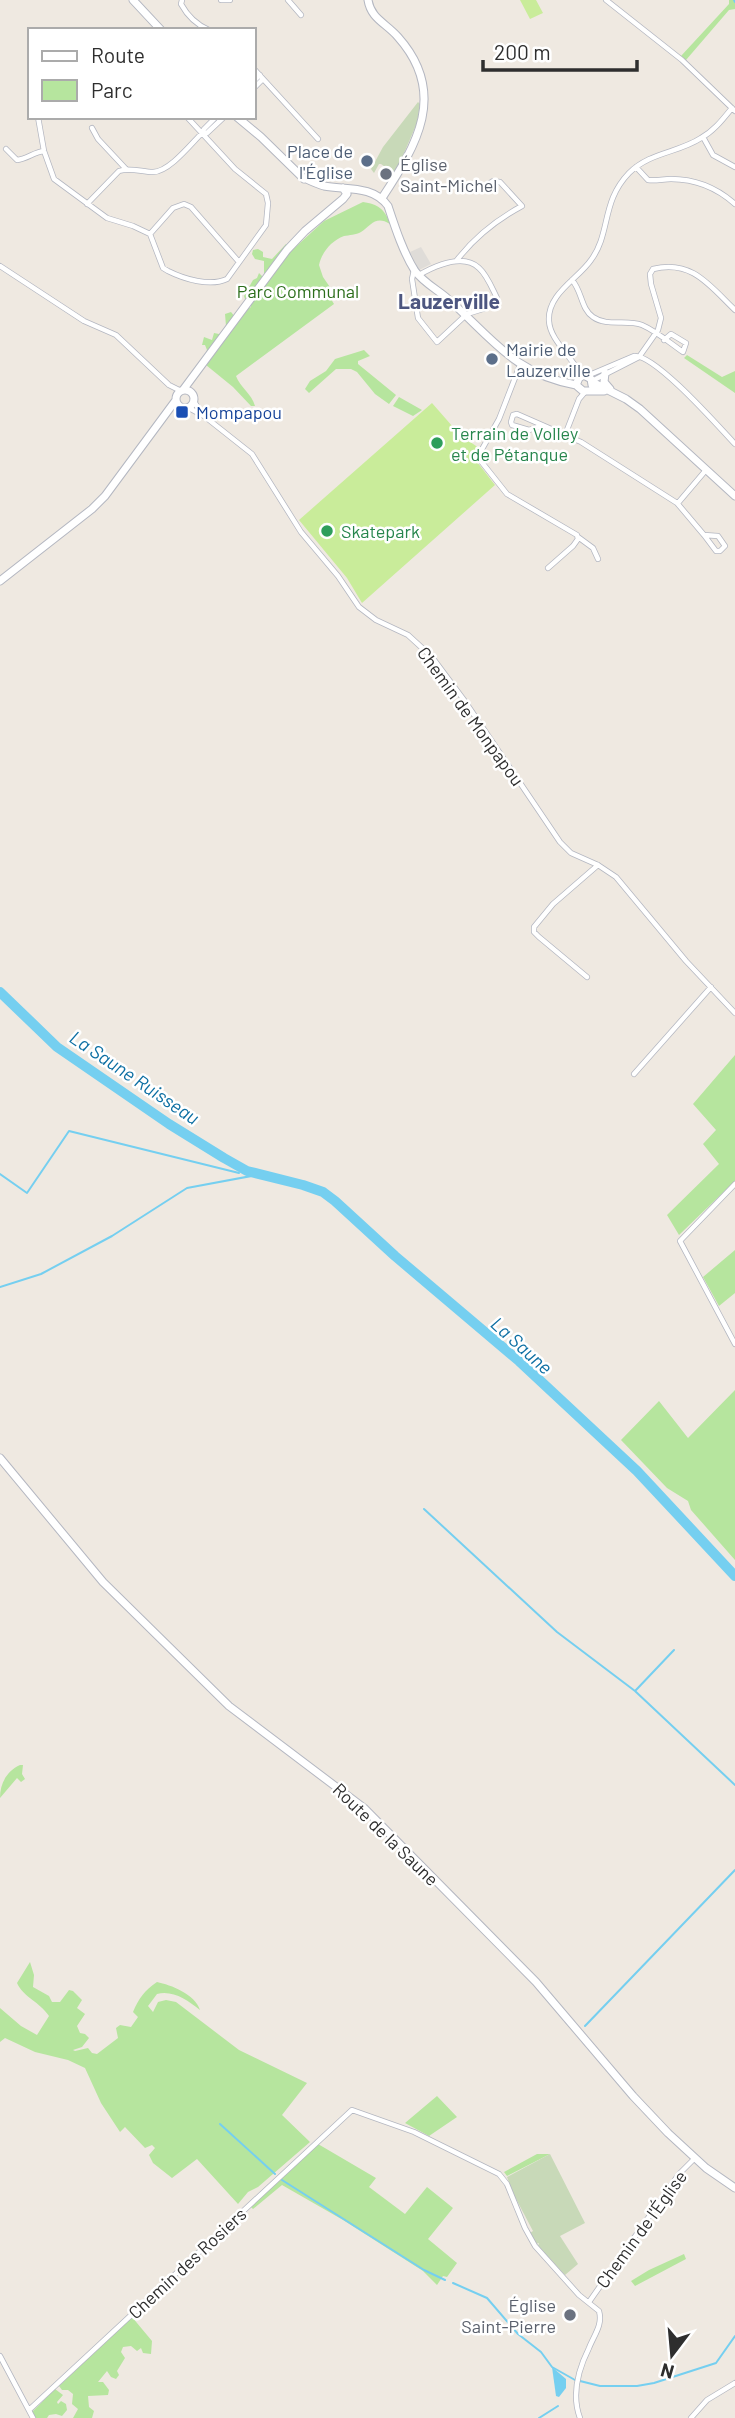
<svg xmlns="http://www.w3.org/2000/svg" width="735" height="2418" font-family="Barlow,sans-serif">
<rect width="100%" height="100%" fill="#efe9e1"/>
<!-- green -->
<path fill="#b6e59e" d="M729 0H735V9L729 10 686 60 681 56 729 4Z
M363 202C378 204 385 209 390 224 376 215 371 225 361 232 356 235 349 235 344 236 331 241 322 252 319 265L323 277 336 296 331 299 334 304 236 376C240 387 252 394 255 406H251L233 387 206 365 210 358 206 353 207 350 205 345H202L204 337 212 340 214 333 219 334 221 338 228 327 226 326 225 314 231 312 235 317 251 307 250 302 260 295 254 292 249 299H245L244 296 253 280 257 278 259 273 262 276V279L284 261V256L267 273H264V261L255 259 252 254 253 250 258 249 263 252V257L272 259 286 244 290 252 324 221Z
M364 350 370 356 358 361V364L396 395 389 404 375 394 357 372 351 369H336L309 393 305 389 310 381 326 371 335 359Z
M687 355 722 377 735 371V393L684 358Z
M399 397 422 410 413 416 393 406Z
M735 1055V1181L679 1235 667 1215 719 1164 703 1144 716 1130 693 1104Z
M735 1250V1293L719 1306 703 1277Z
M735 1390V1560L691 1510 688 1501 667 1488 621 1440 659 1401 688 1438Z
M20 1765H23L22 1774 25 1779 21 1782 17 1778 0 1798C0 1783 7 1771 20 1765Z
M30 1962 34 1975 33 1987 49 1996 52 2002H60L69 1990 73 1991 82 2000 77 2008 85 2014 77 2026 80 2033 85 2034 89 2038 82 2047 73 2050 75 2051 88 2048 92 2053 97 2054 118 2038 116 2028 120 2025 131 2027 138 2017 133 2012C139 1998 144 1991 157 1982 171 1985 195 1994 200 2010 187 2000 173 1990 157 1994L148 2006 153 2012 158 2002 166 2000 176 2002 239 2050 307 2083 282 2115 310 2142 258 2187 248 2192 238 2204 197 2159 172 2178 153 2163 149 2155 155 2148 152 2145 145 2148 125 2127 120 2132 101 2103 85 2068 68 2060 35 2052 5 2038 0 2042V2008L21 2026 37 2035 49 2016C40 2002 23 1997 17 1983Z
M437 2096 457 2117 429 2136 405 2123Z
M318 2144 376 2178 369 2187 405 2214 427 2187 453 2208 428 2239 457 2263 447 2277 443 2276 437 2285 423 2271 343 2220 282 2185 253 2209 250 2206Z
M537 2154H550L507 2176 504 2172Z
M684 2254 686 2259 635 2286 631 2281 649 2270Z
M132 2317 152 2341 151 2354 143 2353 141 2348 137 2351 131 2346 123 2347 121 2352 125 2358 117 2371 119 2375 116 2379 111 2377 107 2371 98 2382H103L109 2390 108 2395 88 2396 89 2407 94 2411 92 2418H73L78 2409 72 2404 73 2394 68 2390H62L59 2386Z
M55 2389 63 2395 57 2402 58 2404 61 2401 66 2404 67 2410 62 2416 56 2414 49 2415 47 2418H34L32 2412Z"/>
<!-- cemetery -->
<path fill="#c8d9b8" d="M418 102 420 104 417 123 395 174 381 164H379L374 173 371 169 383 147Z
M550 2154 585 2223 560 2236 578 2264 565 2275 538 2246 539 2243 536 2244 530 2233 533 2231 514 2195 507 2177Z"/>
<!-- pitch -->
<path fill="#c9ec9a" d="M520 0H536L543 13 530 19Z
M432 403 460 435 479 448 474 458 495 485 362 603 347 578 299 520Z"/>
<!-- plaza -->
<path fill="#dfdcd8" d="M421 247 431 264 419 270 410 252Z"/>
<!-- water -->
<path fill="#75cff0" d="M552 2367 566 2379V2388L559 2397 556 2396Z"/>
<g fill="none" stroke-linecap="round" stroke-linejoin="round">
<!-- stream -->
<path stroke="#75cff0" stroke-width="2" d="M734 0 735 2
M244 1172 247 1171
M0 1174 27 1193 69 1131 239 1173
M0 1287 41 1274 112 1236 187 1188 262 1174
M424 1509 557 1632 635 1691 735 1785
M636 1690 674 1650
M585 2026 735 1870
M220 2124 275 2174
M282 2180 424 2270 445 2280
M453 2283 487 2298 518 2334 541 2352 552 2367 575 2380
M580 2381 600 2386H637L654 2383 716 2363 735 2336
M539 2418 558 2406"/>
<!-- river -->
<path stroke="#75cff0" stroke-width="10" d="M0 992 57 1047 169 1124 224 1158 247 1171 303 1185 323 1192 335 1201 395 1256 519 1361 637 1471 735 1576"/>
<defs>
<path id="street" d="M182 0 181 4C187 15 197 25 209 30
M221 0H230
M288 0 301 15
M606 0 682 60 735 111
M254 69 318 139
M254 81 260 75
M254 88 263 79
M38 117 44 151 54 179 107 218 133 226 150 234 163 268 168 271C184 279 210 287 227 279L266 225 268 203 266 194 235 169 187 117
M92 128 98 139 126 169
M203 133H207L224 117
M703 137 713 155 735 167
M6 149 17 160C27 159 34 152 44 151
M636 167 648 180C656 181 663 179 671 179 696 179 717 188 735 204
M87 204 119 171C130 167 142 172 153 172 169 172 191 144 202 133L204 129 216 117
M150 234 173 208 184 204 191 207 239 262
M457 260C474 238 498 219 522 206L500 182 493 181 487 185
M0 266 84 321 116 335 169 385 181 391
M414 270 412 279 418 318 437 342 467 314 483 309 496 302 497 298C492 288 487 275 479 268 463 253 435 266 419 275
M572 280C582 291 581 309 593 317 607 327 627 319 642 325 656 331 670 343 683 352L686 343 671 334 664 340
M520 365 499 419 481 451 480 460 507 494 577 535 578 539 573 546 548 568
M581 376C574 358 550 341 549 321 547 294 578 279 591 260 611 233 601 202 629 173 650 152 678 153 701 138 714 131 723 119 732 108
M587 376 634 356C655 354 718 426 735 444
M592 381 639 357 658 330 661 318 651 284 650 274 653 269C692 259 710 286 735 310
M193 400 201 412
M187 407 204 416 252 454 301 532 338 576 359 607 376 620 408 635 432 657 464 700 560 842 571 853 598 865 616 877 686 961 735 1013
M541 426 529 430 512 425 511 422 513 415 517 414 565 435 579 399 585 392
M565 435 581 442 677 503 704 535
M678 503 706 470
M704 535 718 536 725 546 720 551H716Z
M578 537 593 548 598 559
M587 977 539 937 534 932V927L553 904 598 865
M634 1074 711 987
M735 1184 680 1241 735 1344
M589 2302 679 2174 695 2158
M0 2356 33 2418
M29 2410 352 2110 414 2132 499 2174 507 2184 525 2228 535 2246 579 2295 599 2311C603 2325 594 2335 589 2348 578 2370 571 2394 580 2418
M691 2418 707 2400 735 2383"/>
<path id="secondary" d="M133 0 161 30
M368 0C371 19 386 23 398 37 448 93 417 145 382 198
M237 117 261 137 304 179
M302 177C309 180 316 184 324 186 346 190 373 185 388 206 395 227 403 252 415 271 424 283 438 290 448 299 492 338 514 374 576 385
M605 373 604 382 610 389
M592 382 626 399 640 409 735 496
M576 385 583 391H604
M576 385 579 378 584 375 591 379 592 385
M183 390 287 250 305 231 343 199 347 194 343 188
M176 399a9 9 0 1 1 18 0a9 9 0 1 1-18 0Z
M0 581 92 509 105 496 176 400
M0 1458 103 1582 229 1706 364 1808 536 1982 633 2096 668 2133 706 2168 735 2188"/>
</defs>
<!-- street casing -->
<use href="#street" stroke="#b4b7c1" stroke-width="6"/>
<!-- secondary casing -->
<use href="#secondary" stroke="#b4b7c1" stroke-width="9"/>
<!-- street -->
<use href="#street" stroke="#fff" stroke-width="4.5"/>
<!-- secondary -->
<use href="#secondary" stroke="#fff" stroke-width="7"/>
</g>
<!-- markers -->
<g fill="#5c6f8a" stroke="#fff" stroke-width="2.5">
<circle cx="367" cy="161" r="7"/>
<circle cx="492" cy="359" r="7"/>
</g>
<g fill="#6b7280" stroke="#fff" stroke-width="2.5">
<circle cx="386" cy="174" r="7"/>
<circle cx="570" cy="2315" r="7"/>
</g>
<rect fill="#1a4fb4" stroke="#fff" stroke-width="2.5" x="175" y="405" width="14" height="14" rx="3.5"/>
<g fill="#2e9e5b" stroke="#fff" stroke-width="2.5">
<circle cx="437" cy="443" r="7"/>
<circle cx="327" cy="531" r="7"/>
</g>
<g text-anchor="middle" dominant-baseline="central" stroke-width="5" stroke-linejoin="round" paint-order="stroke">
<!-- service labels -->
<g font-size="18" fill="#4e5e75" stroke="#fff" text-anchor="end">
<text x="353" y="151">Place de<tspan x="353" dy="21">l'Église</tspan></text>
<text x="506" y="349" text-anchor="start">Mairie de<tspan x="506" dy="21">Lauzerville</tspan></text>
</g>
<!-- worship labels -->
<g font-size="18" fill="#5b616d" stroke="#fff" text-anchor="start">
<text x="400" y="164">Église<tspan x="400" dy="21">Saint-Michel</tspan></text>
<text x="556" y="2305" text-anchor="end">Église<tspan x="556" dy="21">Saint-Pierre</tspan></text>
</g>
<!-- park labels -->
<g font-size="18" fill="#2c6e1b" stroke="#fff">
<text x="298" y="291">Parc Communal</text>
</g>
<!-- transit labels -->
<g font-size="18" fill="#164399" stroke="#fff" text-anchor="start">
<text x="196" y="412">Mompapou</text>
</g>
<!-- leisure labels -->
<g font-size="18" fill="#27864d" stroke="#fff" text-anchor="start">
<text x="451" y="433">Terrain de Volley<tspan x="451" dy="21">et de Pétanque</tspan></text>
<text x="341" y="531">Skatepark</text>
</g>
<!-- street labels -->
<g font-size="18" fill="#2e2e2e" stroke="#fff">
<text transform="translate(471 716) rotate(54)">Chemin de Monpapou</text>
<text transform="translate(386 1834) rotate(44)">Route de la Saune</text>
<text transform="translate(641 2229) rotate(-54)">Chemin de l'Église</text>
<text transform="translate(187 2263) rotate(-43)">Chemin des Rosiers</text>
</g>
<!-- water labels -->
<g font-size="19" font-style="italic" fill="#0d6fa3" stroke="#fff">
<text transform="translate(135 1077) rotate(34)">La Saune Ruisseau</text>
<text transform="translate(522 1345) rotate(42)">La Saune</text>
</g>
<!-- quarter labels -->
<g font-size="21" font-weight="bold" fill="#4d5680" stroke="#fff">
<text x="449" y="300">Lauzerville</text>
</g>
</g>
<!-- legend -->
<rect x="28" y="28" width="228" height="91" fill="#ffffff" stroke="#ababab" stroke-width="2"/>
<rect x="42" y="51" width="35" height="10" fill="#ffffff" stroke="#ababab" stroke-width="2"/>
<text x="91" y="63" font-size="21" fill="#2e2e2e">Route</text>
<rect x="42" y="80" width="35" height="21" fill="#b6e59e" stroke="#ababab" stroke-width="2"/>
<text x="91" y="98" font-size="21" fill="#2e2e2e">Parc</text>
<!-- north arrow -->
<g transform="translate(672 2355) rotate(196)" stroke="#ffffff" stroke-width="5" paint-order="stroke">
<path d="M0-5L12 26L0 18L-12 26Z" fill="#2e2e2e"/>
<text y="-10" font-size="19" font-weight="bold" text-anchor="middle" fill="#2e2e2e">N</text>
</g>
<!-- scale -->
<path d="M483 60v10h154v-10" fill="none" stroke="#2e2e2e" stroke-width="3.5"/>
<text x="494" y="60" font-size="21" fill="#2e2e2e" stroke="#ffffff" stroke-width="5" paint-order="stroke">200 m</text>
</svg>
